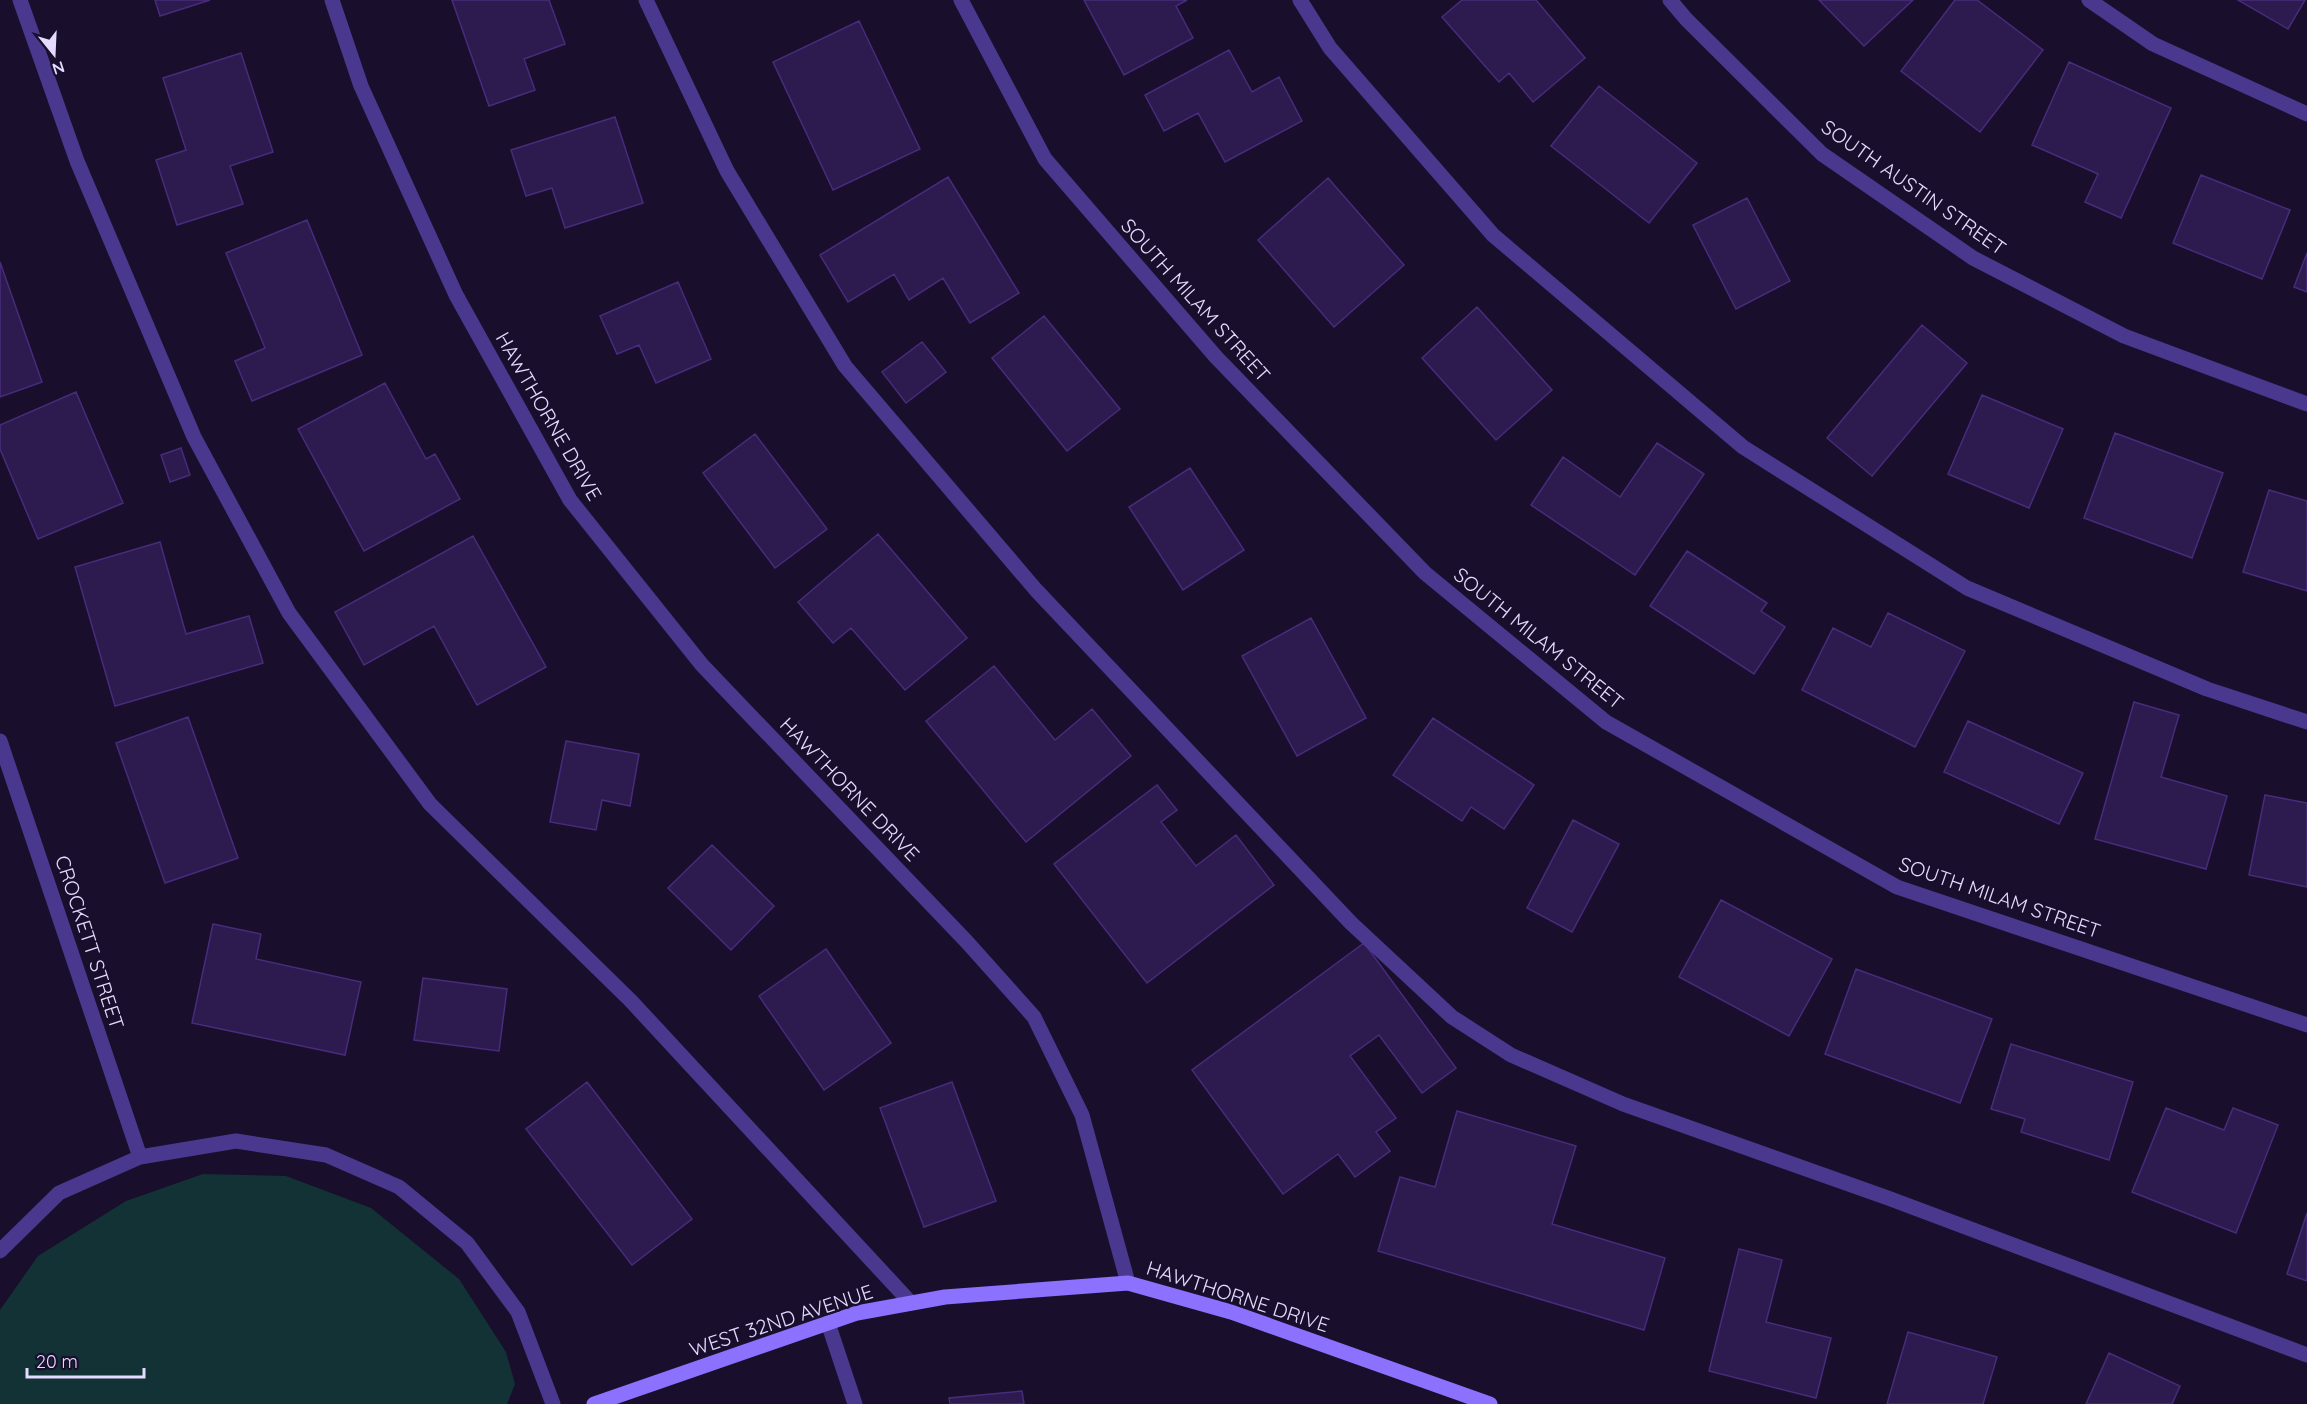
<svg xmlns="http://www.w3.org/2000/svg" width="2307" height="1404" font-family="Quicksand,sans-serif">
<rect width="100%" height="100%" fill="#190f2c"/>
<!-- green -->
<path fill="#123236" d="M203 1174 286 1176 371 1208 459 1279 506 1352 515 1384 507 1404H0V1310L38 1256 126 1201Z"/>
<!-- building -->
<path fill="#2d1a4e" stroke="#482b7c" stroke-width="1.5" d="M155 0H210L160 16Z
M452 0H549L565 44 524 59 535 90 489 106Z
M1084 0H1187L1176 6 1193 38 1124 75Z
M1462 0H1536L1585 58 1533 102 1509 73 1499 82 1442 17Z
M1819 0H1913L1864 46Z
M1955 0H1977L2043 50 1980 132 1901 71Z
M2238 0H2305L2288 29Z
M859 21 920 149 833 190 773 62Z
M1229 50 1252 92 1279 77 1302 121 1225 162 1198 113 1164 131 1145 95Z
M241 53 273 152 230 166 243 204 177 225 156 160 186 150 163 78Z
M2069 62 2171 108 2121 218 2085 202 2098 174 2032 145Z
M1599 86 1697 163 1649 223 1551 146Z
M615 117 643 203 565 228 552 188 526 196 511 150Z
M2201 175 2290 210 2262 279 2173 243Z
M948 177 1019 293 970 323 943 278 909 300 894 274 848 302 820 255Z
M1328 178 1404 265 1334 327 1258 240Z
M1747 198 1790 281 1736 309 1693 225Z
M307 220 362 355 252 401 235 361 265 348 226 253Z
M2307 253V292L2294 287Z
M0 262 42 382 0 397Z
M678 282 711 359 656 383 639 345 617 354 600 316Z
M1477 307 1552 390 1496 440 1422 358Z
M1044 316 1120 409 1067 451 992 358Z
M1922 325 1967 363 1872 476 1827 438Z
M922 342 946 372 906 403 882 372Z
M385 383 426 459 435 454 460 499 364 551 298 429Z
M76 392 123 503 38 539 0 449V425Z
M1982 395 2063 429 2029 508 1948 474Z
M2115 433 2223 473 2192 558 2084 518Z
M755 434 827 529 775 568 703 473Z
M1657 443 1704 474 1635 575 1531 505 1563 457 1620 497Z
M181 448 190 475 170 482 161 455Z
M1190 468 1244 550 1183 590 1129 507Z
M2269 490 2307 501V591L2243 572Z
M878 534 967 638 905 690 851 628 833 643 798 602Z
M473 536 546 667 477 705 434 626 364 665 335 612Z
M160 542 186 634 249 616 263 663 115 706 75 567Z
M1687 551 1767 603 1761 611 1785 627 1754 674 1650 606Z
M1888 613 1965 651 1915 747 1802 690 1833 628 1871 647Z
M1311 618 1366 718 1297 756 1242 656Z
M994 666 1055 740 1092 709 1131 756 1026 842 926 721Z
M2134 702 2179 715 2161 777 2227 796 2206 869 2095 839Z
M188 717 238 858 165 883 116 743Z
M1433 718 1534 785 1504 829 1471 807 1462 821 1393 775Z
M1968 721 2083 773 2059 824 1944 772Z
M566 741 639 754 630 806 602 800 596 830 550 822Z
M1157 785 1177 810 1161 822 1196 866 1236 835 1274 885 1147 983 1054 864Z
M2265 795 2307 803V887L2249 875Z
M1573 820 1619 844 1572 932 1527 908Z
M712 845 774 906 731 950 668 888Z
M1721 900 1832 959 1789 1036 1679 977Z
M213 924 261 934 256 959 361 982 345 1055 192 1023Z
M1364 943 1456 1068 1422 1093 1379 1035 1350 1056 1396 1118 1376 1132 1390 1151 1355 1177 1338 1154 1283 1194 1192 1070Z
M826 949 891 1043 824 1090 759 996Z
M1856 969 1992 1019 1960 1103 1825 1054Z
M423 978 507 989 499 1051 414 1040Z
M2011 1044 2133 1082 2109 1160 2021 1132 2025 1119 1991 1109Z
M587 1082 692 1219 632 1265 526 1129Z
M952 1082 996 1201 924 1227 880 1108Z
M2166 1108 2224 1130 2233 1108 2278 1125 2236 1233 2132 1192Z
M1457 1111 1576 1146 1552 1224 1665 1258 1644 1330 1378 1251 1400 1177 1435 1187Z
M2307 1213V1281L2287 1274Z
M1739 1249 1782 1260 1766 1322 1831 1338 1816 1398 1709 1371Z
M1908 1332 1997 1357 1983 1404H1887Z
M2109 1353 2180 1386 2172 1404H2086Z
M1022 1391 1024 1404H950L949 1398Z"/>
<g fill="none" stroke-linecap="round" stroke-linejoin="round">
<!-- service -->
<path stroke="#49388e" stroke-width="15" d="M20 0 77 161 194 437 289 613 430 804 631 1001 911 1303
M646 0 727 171 845 366 1036 590 1351 923 1452 1017 1511 1055 1623 1104 1888 1198 2307 1355
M1300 0 1330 48 1493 235 1743 447 1967 588 2207 689 2307 722
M2089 0 2153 44 2307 114
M828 1323 855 1404"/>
<!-- minor -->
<path stroke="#49388e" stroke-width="15" d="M961 0 1045 159 1216 357 1425 573 1606 722 1897 887 2307 1025
M0 741 140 1157
M0 1251 59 1193 140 1157 236 1141 326 1155 399 1187 467 1243 518 1312 553 1404"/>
<!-- tertiary -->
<path stroke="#49388e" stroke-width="15" d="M332 0 361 86 456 295 570 500 702 665 967 942 1034 1017 1082 1115 1128 1283
M1670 0 1686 19 1822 154 1973 258 2124 336 2307 404"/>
<!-- secondary -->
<path stroke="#8c71ff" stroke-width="15" d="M594 1404 857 1313 945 1297 1128 1283 1231 1312 1490 1404"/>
</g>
<g text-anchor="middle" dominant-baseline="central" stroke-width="5" stroke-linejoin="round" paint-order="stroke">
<!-- street labels -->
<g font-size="20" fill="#e5daff" stroke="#190f2c">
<text transform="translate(1914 187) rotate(35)">SOUTH AUSTIN STREET</text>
<text transform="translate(1196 300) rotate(48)">SOUTH MILAM STREET</text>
<text transform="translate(549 416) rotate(60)">HAWTHORNE DRIVE</text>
<text transform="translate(1539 638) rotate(39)">SOUTH MILAM STREET</text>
<text transform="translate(850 789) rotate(46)">HAWTHORNE DRIVE</text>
<text transform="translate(2000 897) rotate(19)">SOUTH MILAM STREET</text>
<text transform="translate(90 942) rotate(72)">CROCKETT STREET</text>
<text transform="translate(1238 1296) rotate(18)">HAWTHORNE DRIVE</text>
<text transform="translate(781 1320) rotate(-18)">WEST 32ND AVENUE</text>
</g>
</g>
<!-- north arrow -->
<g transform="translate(54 54) rotate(162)" stroke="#190f2c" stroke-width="4.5" paint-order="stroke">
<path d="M0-4.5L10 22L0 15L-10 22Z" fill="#e5daff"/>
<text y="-9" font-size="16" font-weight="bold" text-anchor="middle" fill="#e5daff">N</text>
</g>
<!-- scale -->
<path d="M27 1368v9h117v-9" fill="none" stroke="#e5daff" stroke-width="3"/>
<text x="36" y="1368" font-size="18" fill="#e5daff" stroke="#190f2c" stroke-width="4.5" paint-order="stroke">20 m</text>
</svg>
